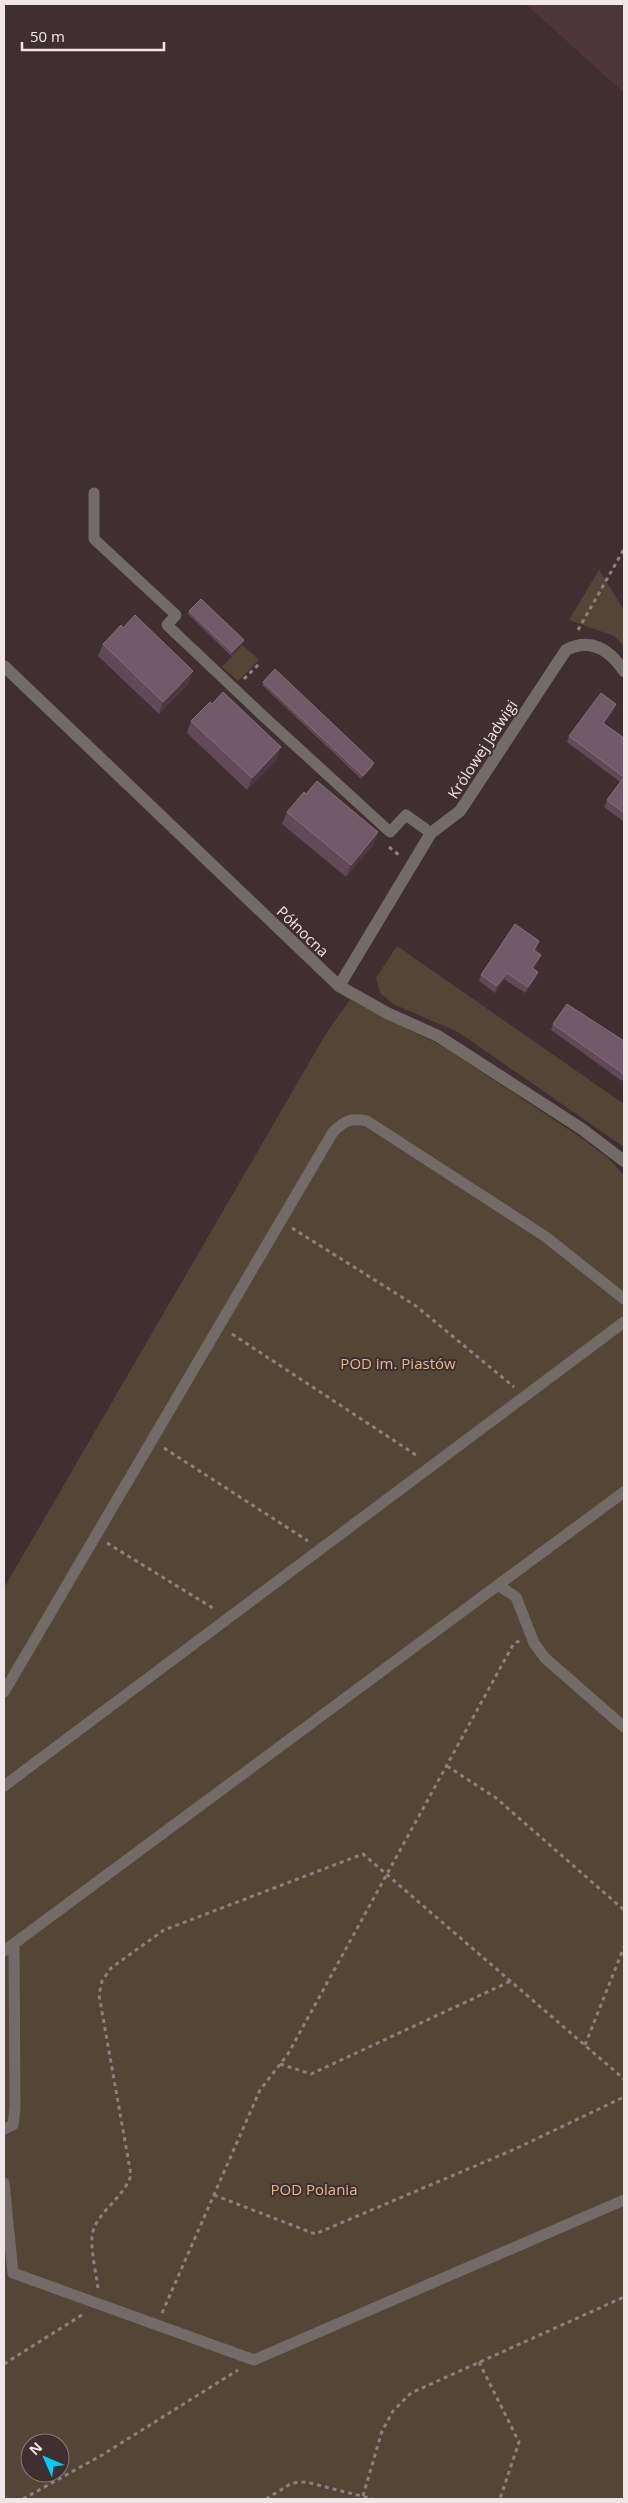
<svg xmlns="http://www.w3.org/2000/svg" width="628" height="2503" font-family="'Open Sans',sans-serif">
<rect width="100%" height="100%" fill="#3f2f31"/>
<!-- built -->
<path fill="#4d373a" d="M526 4H624V93Z"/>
<!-- green -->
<path fill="#544636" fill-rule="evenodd" d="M599 570 624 610V646L614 636 569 620Z
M242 645 259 660 238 681 222 667Z
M397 946 624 1104V1147L458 1032 393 1004 380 993 376 978Z
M350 1000 444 1047 580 1137 608 1158 624 1175V2499H4V1588L327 1032ZM30 2443H60V2473H30Z"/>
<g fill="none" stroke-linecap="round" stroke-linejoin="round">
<!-- path -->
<path stroke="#8e8082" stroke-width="3" stroke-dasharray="4 4" stroke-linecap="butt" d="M578 630 624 549
M244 679 261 662
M389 847 399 855
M292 1228 416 1306 514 1387
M232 1334 419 1457
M164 1448 308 1541
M107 1543 216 1610
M447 1766 496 1798 624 1910
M585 2045 624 1947
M280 2064 311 2074 511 1981
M214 2195 315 2234 515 2149 624 2097
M98 2288C96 2272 91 2253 92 2237 93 2215 125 2197 131 2175L99 1995 102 1981 111 1968 164 1930 363 1854 624 2079
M162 2313 260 2090 288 2054 514 1643 520 1641
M479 2362 519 2442 500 2499
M4 2364 85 2313
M363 2496 382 2431 393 2411 411 2393 624 2297
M23 2499 102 2455 238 2370
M266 2499 292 2483 306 2482 373 2499"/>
<!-- service -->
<path stroke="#736b68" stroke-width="11" d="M94 493V539L176 615 167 625 261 714 390 832 406 815 431 833
M498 1585 624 1492
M4 1692 333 1132C345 1120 351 1118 367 1121L546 1237 624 1299
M4 1786 624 1322
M4 1951 498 1585 516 1597 534 1643 545 1658 624 1727
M4 2129 13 2125 15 2108 14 1944
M4 2183 13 2273 254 2360 624 2200"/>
<!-- minor -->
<path stroke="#736b68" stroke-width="12" d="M4 666 339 986 387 1013 438 1036 582 1129 624 1161
M339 986 431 833 460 811 566 650C591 637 610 650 624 671"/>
</g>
<!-- wall -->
<path fill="#614958" d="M189 611 244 640 243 643 231 656 188 614Z
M123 628 189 683 159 714 98 656 103 644Z
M263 682 373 767 361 779 262 685Z
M616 704 614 711 604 724 624 738 622 742 624 744V822L604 807 607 800 620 782 567 742 569 736Z
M191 721 277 759 247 790 187 733Z
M287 812 374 844 346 877 282 824Z
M537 947 535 950 539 961 534 969 538 972 536 978 525 993 504 979 495 993 479 981 481 975Z
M553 1024 624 1041V1040V1078L622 1081 551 1030Z"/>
<!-- shaded-wall -->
<path fill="#4d3742" d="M244 640 243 643 231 656 232 652Z
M193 671 189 683 159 714 163 702Z
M616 704 614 711 601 729 603 723Z
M281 747 277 759 247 790 252 778Z
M374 763 373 767 361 779 363 776Z
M378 832 374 844 346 877 351 865Z
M539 941 537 947 531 956 534 950Z
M541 955 539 961 530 974 532 968Z
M538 972 536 978 525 993 528 987Z
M507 973 504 979 495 993 497 986Z"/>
<!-- building -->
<path fill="#705a67" stroke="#84707b" d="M201 599 244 640 232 652 189 611Z
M135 615 193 671 163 702 103 644 121 625 123 628Z
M275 669 374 763 363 776 263 682Z
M223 692 281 747 252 778 191 721 210 702 212 704Z
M601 693 616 704 603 723 624 738 621 741 624 744V813L607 800 624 777 569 736Z
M317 781 378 832 351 865 287 812 304 792 306 794Z
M515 924 539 941 534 950 541 955 532 968 538 972 528 987 507 973 497 986 481 975Z
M567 1004 624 1041V1040V1074L553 1024Z"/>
<g text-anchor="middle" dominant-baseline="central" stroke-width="4" stroke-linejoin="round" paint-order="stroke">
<!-- street labels -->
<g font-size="15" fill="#f1e6e7" stroke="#3f2f31">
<text transform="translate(482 749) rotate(-57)">Królowej Jadwigi</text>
<text transform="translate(303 931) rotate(44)">Północna</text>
</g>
<!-- park labels -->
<g font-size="15" fill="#e0ba8f" stroke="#3f2f31">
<text x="398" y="1363">POD im. Piastów</text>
<text x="314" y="2189">POD Polania</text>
</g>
</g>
<!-- border -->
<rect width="628" height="2503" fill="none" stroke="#f1e6e7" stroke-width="10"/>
<!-- north arrow -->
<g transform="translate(45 2458) rotate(315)"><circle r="24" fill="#3f2f31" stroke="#86787a"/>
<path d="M0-4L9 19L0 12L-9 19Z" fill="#05cbf9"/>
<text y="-8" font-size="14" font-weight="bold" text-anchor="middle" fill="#f1e6e7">N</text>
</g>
<!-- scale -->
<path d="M22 42v8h142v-8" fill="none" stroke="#f1e6e7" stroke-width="2.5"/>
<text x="30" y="42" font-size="15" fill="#f1e6e7" stroke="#3f2f31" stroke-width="4" paint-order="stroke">50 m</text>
</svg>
